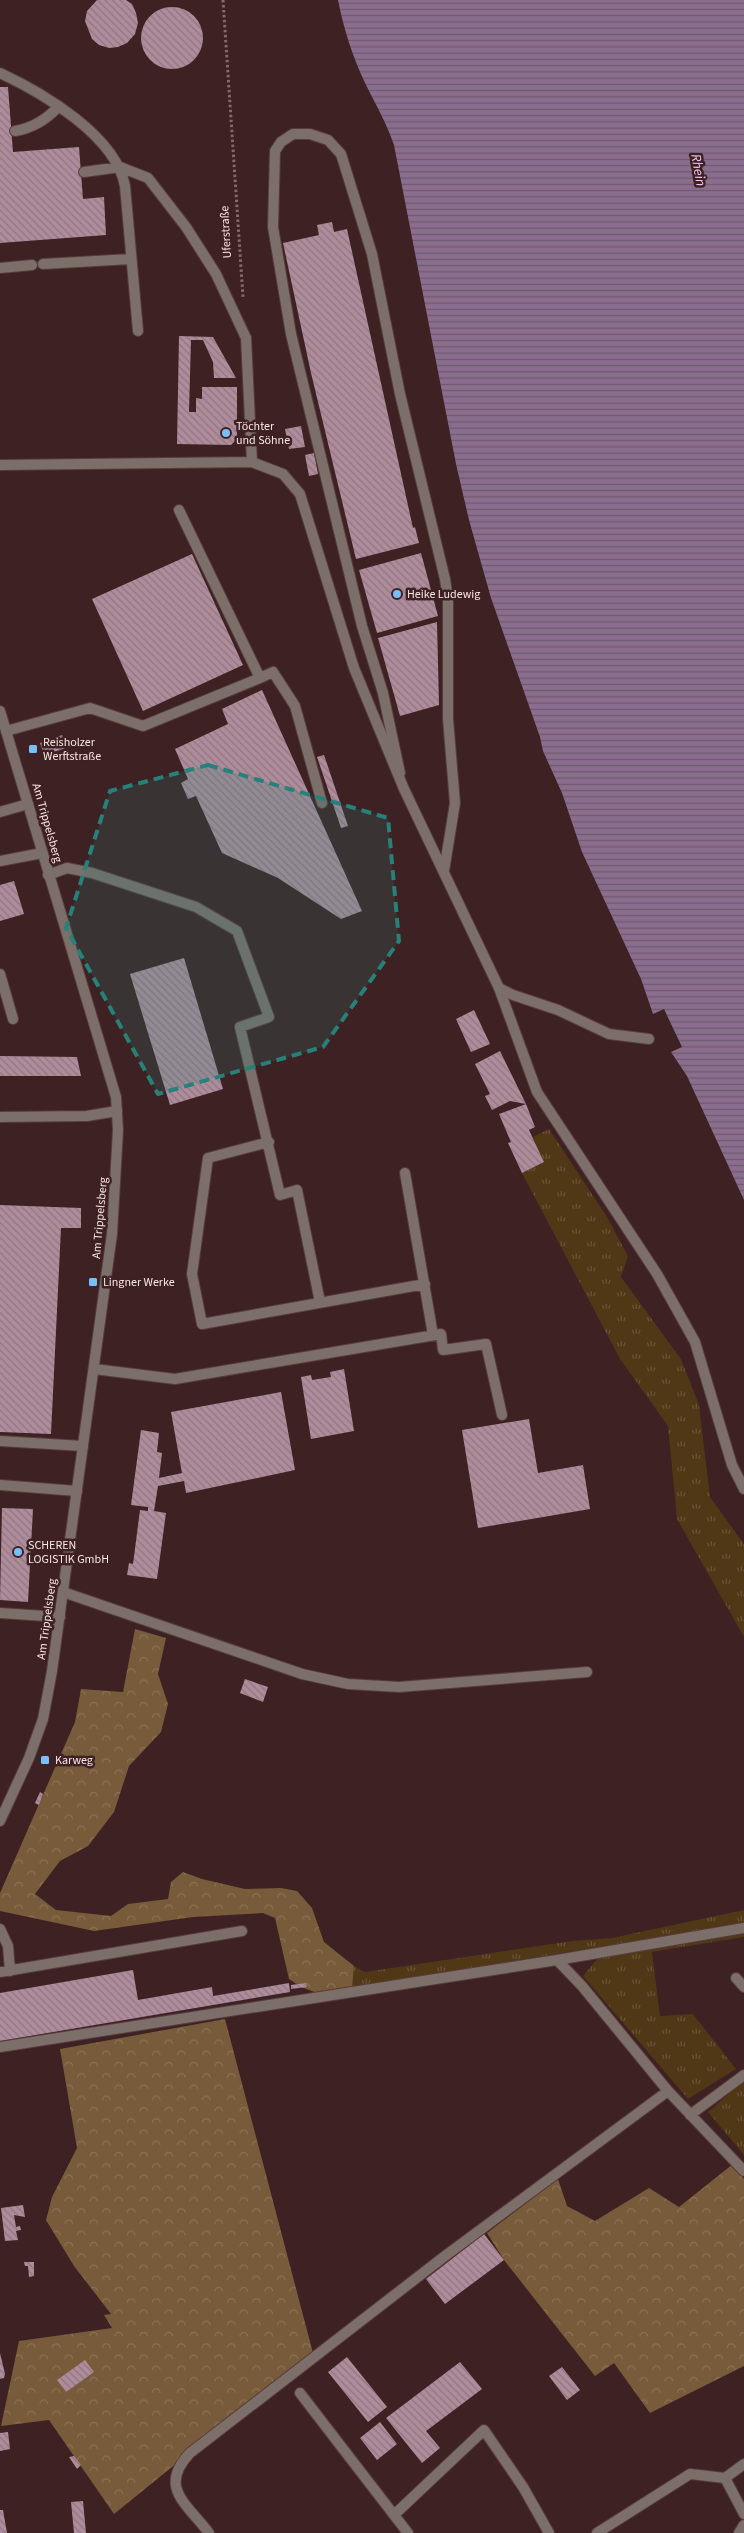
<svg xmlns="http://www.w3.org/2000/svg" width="744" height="2533" font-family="'Source Sans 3',sans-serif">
<defs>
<pattern id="grass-tufts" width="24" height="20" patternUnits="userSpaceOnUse" patternTransform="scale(1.25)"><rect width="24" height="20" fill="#503716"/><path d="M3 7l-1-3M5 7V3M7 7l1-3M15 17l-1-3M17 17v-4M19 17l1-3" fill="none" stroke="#6a5438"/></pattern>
<pattern id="forest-crowns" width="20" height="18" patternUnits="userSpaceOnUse" patternTransform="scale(1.25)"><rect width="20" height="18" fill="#775b3a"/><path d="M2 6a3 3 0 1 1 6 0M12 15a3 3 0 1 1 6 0" fill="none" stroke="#8b7256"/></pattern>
<pattern id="water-rules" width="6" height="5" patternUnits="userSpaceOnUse" patternTransform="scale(1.25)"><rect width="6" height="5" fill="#8b6d8e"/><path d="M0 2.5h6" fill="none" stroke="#6e5b6d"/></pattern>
<pattern id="building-back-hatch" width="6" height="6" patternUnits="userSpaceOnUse" patternTransform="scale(1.25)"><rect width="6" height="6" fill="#ae8c9b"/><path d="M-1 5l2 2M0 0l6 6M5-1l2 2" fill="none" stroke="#907681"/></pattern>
</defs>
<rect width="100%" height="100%" fill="#3e2122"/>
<!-- grass -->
<path fill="url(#grass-tufts)" d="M549 1129 607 1217 628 1256 621 1277 681 1359 699 1405 710 1497 744 1544V1637L677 1519 668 1426 620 1359 522 1173 544 1162 533 1137Z
M744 1910V1937L652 1952 660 2016 693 2014 736 2069 688 2099 583 1976 609 1945 352 1989 354 1966 365 1972 572 1941 612 1938Z
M744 2081V2155L708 2112Z"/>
<!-- forest -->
<path fill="url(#forest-crowns)" d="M135 1629 166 1638 158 1674 168 1704 161 1732 129 1766 114 1812 88 1846 60 1861 35 1894 56 1910 111 1916 128 1904 168 1899 171 1882 183 1872 202 1879 245 1889 281 1888 297 1891 312 1908 324 1942 354 1966 352 1989 325 1996 301 1987 289 1979 275 1918 263 1913 193 1917 94 1931 0 1911V1893L75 1722 81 1689 123 1692Z
M225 2019 313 2353 114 2514 49 2420 1 2426 19 2341 112 2328 104 2315 111 2314 74 2266 46 2220 52 2197 77 2148 60 2049Z
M733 2164 744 2179V2366L650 2413 614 2363 595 2376 504 2260 487 2233 558 2179 567 2206 595 2221 649 2188 679 2207Z"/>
<!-- water -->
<path fill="url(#water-rules)" d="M338 0H744V1200L687 1076 671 1052 682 1047 664 1009 653 1014 641 979 582 852 562 793 543 751 540 737 491 598 469 520 456 464 394 145C386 122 377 107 366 85 353 58 344 30 338 0Z"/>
<!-- building -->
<path fill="url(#building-back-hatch)" d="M97 0H126L132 4 136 13 138 23 135 34 127 43 118 47 109 48 99 45 92 39 85 21 87 11Z
M141 38a31 31 0 1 1 62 0a31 31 0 1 1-62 0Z
M0 87H8L13 152 79 147 83 199 104 197 106 235 0 243Z
M332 222 334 232 347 229 413 528 415 527 419 543 356 559 311 373 283 243 319 235 317 225Z
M179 336 213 337 236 378H214L213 362 203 340H191L189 412H196V398L202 399V387H237V439L231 445 177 444Z
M301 426 305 447 289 449 285 429Z
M314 453 318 474 309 476 305 455Z
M421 553 438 616 377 633 359 570Z
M192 554 243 665 143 711 92 599Z
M437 622 439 705 400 716 378 638Z
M262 690 362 911 341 919 278 878 222 853 196 796 188 799 181 783 188 779 175 749 228 724 222 709Z
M62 735 66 748 44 755 40 743Z
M324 755 348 826 341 828 317 757Z
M14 881 24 914 0 921V885Z
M184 958 223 1089 170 1105 130 974Z
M474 1010 490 1044 471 1052 456 1019Z
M500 1051 526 1104 535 1127 529 1130 544 1162 522 1173 508 1143 511 1142 499 1114 526 1104 510 1101 492 1110 485 1096 490 1094 475 1064Z
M0 1056 77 1057 81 1076H0Z
M0 1205 81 1208V1228H61L51 1434 0 1432Z
M344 1369 354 1431 311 1439 301 1377 311 1375 312 1380 331 1377 330 1372Z
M281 1392 295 1470 186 1493 184 1481 158 1486 154 1511 166 1513 157 1579 127 1575 129 1563 133 1564 140 1510 148 1511V1507L131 1505 141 1430 159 1433 157 1452 162 1453 159 1478 182 1473 171 1412Z
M529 1419 538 1473 583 1465 590 1509 478 1528 462 1430Z
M2 1508 33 1509 28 1602 0 1600Z
M245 1679 268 1687 263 1702 240 1693Z
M40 1792 43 1794 39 1805 35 1803Z
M133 1970 138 2000 212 1987 213 1996 289 1983 290 1992 0 2041V1993Z
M306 1983 307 1987 291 1989V1985Z
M23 2205 25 2217 14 2215 16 2227 20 2226 21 2230 16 2231 18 2240 5 2241 1 2208Z
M484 2234 504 2260 445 2304 426 2279Z
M24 2262H34V2276L29 2277 28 2266H25Z
M0 2353 5 2374 4 2378 0 2379Z
M347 2357 387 2407 368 2422 328 2372Z
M85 2360 94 2372 66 2392 57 2380Z
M460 2362 482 2389 426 2431 440 2448 422 2463 386 2418Z
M562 2367 580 2390 567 2400 549 2376Z
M380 2422 397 2444 377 2460 360 2438Z
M8 2432 10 2449 0 2451V2433Z
M74 2456 81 2465 77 2469 69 2457Z
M83 2501 86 2533H74L71 2502Z
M0 2510H3L7 2533H0Z"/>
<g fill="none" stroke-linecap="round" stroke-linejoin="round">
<defs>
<path id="service" d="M0 73C43 93 116 136 125 186L138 331
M15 131C33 128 46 120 58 107
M84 172 120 167 148 178 186 227 216 274 246 338
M43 264 131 259
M0 268 32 265
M260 678 273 672 295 706 322 803
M6 731 90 708 143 726 260 678 179 510
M400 773 383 693 362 626 291 334 273 227 275 151 281 142 293 134H310L328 140 341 154 372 254 400 394 445 579 448 600V719L455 803 444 871
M0 812 28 804
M0 861 42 853
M48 875 67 868 92 873 196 907 237 931 269 1017 240 1027 280 1195 297 1190 320 1302
M0 974 13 1019
M499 988 513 995 558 1010 609 1034 649 1039
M0 1117 87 1116 117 1111
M269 1142 208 1158 192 1274 202 1324 425 1284
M405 1173 433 1335
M94 1369 175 1379 441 1334 443 1350 486 1344 502 1415
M0 1441 83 1446
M0 1485 77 1491
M63 1592 302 1674 348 1684 399 1687 587 1672
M0 1613 60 1617
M0 1929 8 1946 10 1971
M557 1960 744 1928
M0 1972 242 1931
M736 1978 744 1987
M0 2047 557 1960 582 1986 668 2091 744 2171
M690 2115 744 2075
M300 2393 394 2515 484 2430 523 2487 549 2533
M725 2478 744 2514
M394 2515 408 2533
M209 2533C186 2503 158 2487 190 2453L445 2256 668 2091
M597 2533 690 2474 725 2478 744 2464
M739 2533 744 2525"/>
<path id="minor" d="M246 338 252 462
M0 465 252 462 283 474 300 494 354 668 404 789 499 988 537 1092 657 1274 695 1342 732 1465 744 1489
M0 711 116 1097 118 1130 112 1234 52 1671 43 1719 29 1758 0 1821"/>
</defs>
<!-- service casing -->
<use href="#service" stroke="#583c3d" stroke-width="12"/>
<!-- minor casing -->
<use href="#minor" stroke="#583c3d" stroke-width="12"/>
<!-- path -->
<path stroke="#846b6b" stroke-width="3" stroke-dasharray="2.5 2.5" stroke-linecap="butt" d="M223 0 243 297"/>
<!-- service -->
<use href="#service" stroke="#7c6e68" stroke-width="10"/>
<!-- minor -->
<use href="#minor" stroke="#7c6e68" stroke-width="10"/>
</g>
<!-- marked area -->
<path fill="#26817a" fill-opacity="0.2" stroke="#26817a" stroke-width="4" stroke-dasharray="10 6" stroke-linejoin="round" d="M208 765 388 818 399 941 323 1047 158 1094 66 928 110 791Z"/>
<!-- markers -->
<g fill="#76c0f7" stroke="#3e2122" stroke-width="2">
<circle cx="226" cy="433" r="5"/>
<circle cx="397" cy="594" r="5"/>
<rect x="28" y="744" width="10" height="10" rx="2.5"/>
<rect x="88" y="1277" width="10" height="10" rx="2.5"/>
<circle cx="18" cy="1552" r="5"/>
<rect x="40" y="1755" width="10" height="10" rx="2.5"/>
</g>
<g text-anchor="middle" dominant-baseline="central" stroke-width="5" stroke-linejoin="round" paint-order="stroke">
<!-- street labels -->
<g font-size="12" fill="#f8e4e4" stroke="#3e2122">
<text transform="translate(226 232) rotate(-93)">Uferstraße</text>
<text transform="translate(47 823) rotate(74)">Am Trippelsberg</text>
<text transform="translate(100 1218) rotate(-85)">Am Trippelsberg</text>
<text transform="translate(47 1619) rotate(-82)">Am Trippelsberg</text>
</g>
<!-- poi labels -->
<g font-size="12" fill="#f8e4e4" stroke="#3e2122" text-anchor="start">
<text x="236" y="426">Töchter<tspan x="236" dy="14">und Söhne</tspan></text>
<text x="407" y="594">Heike Ludewig</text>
<text x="43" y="742">Reisholzer<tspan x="43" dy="14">Werftstraße</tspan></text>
<text x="103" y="1282">Lingner Werke</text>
<text x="28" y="1545">SCHEREN<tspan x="28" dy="14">LOGISTIK GmbH</tspan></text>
<text x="55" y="1760">Karweg</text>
</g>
<!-- water labels -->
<g font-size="14" font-style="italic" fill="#f4c3f9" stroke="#3e2122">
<text transform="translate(698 170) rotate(80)">Rhein</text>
</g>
</g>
</svg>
